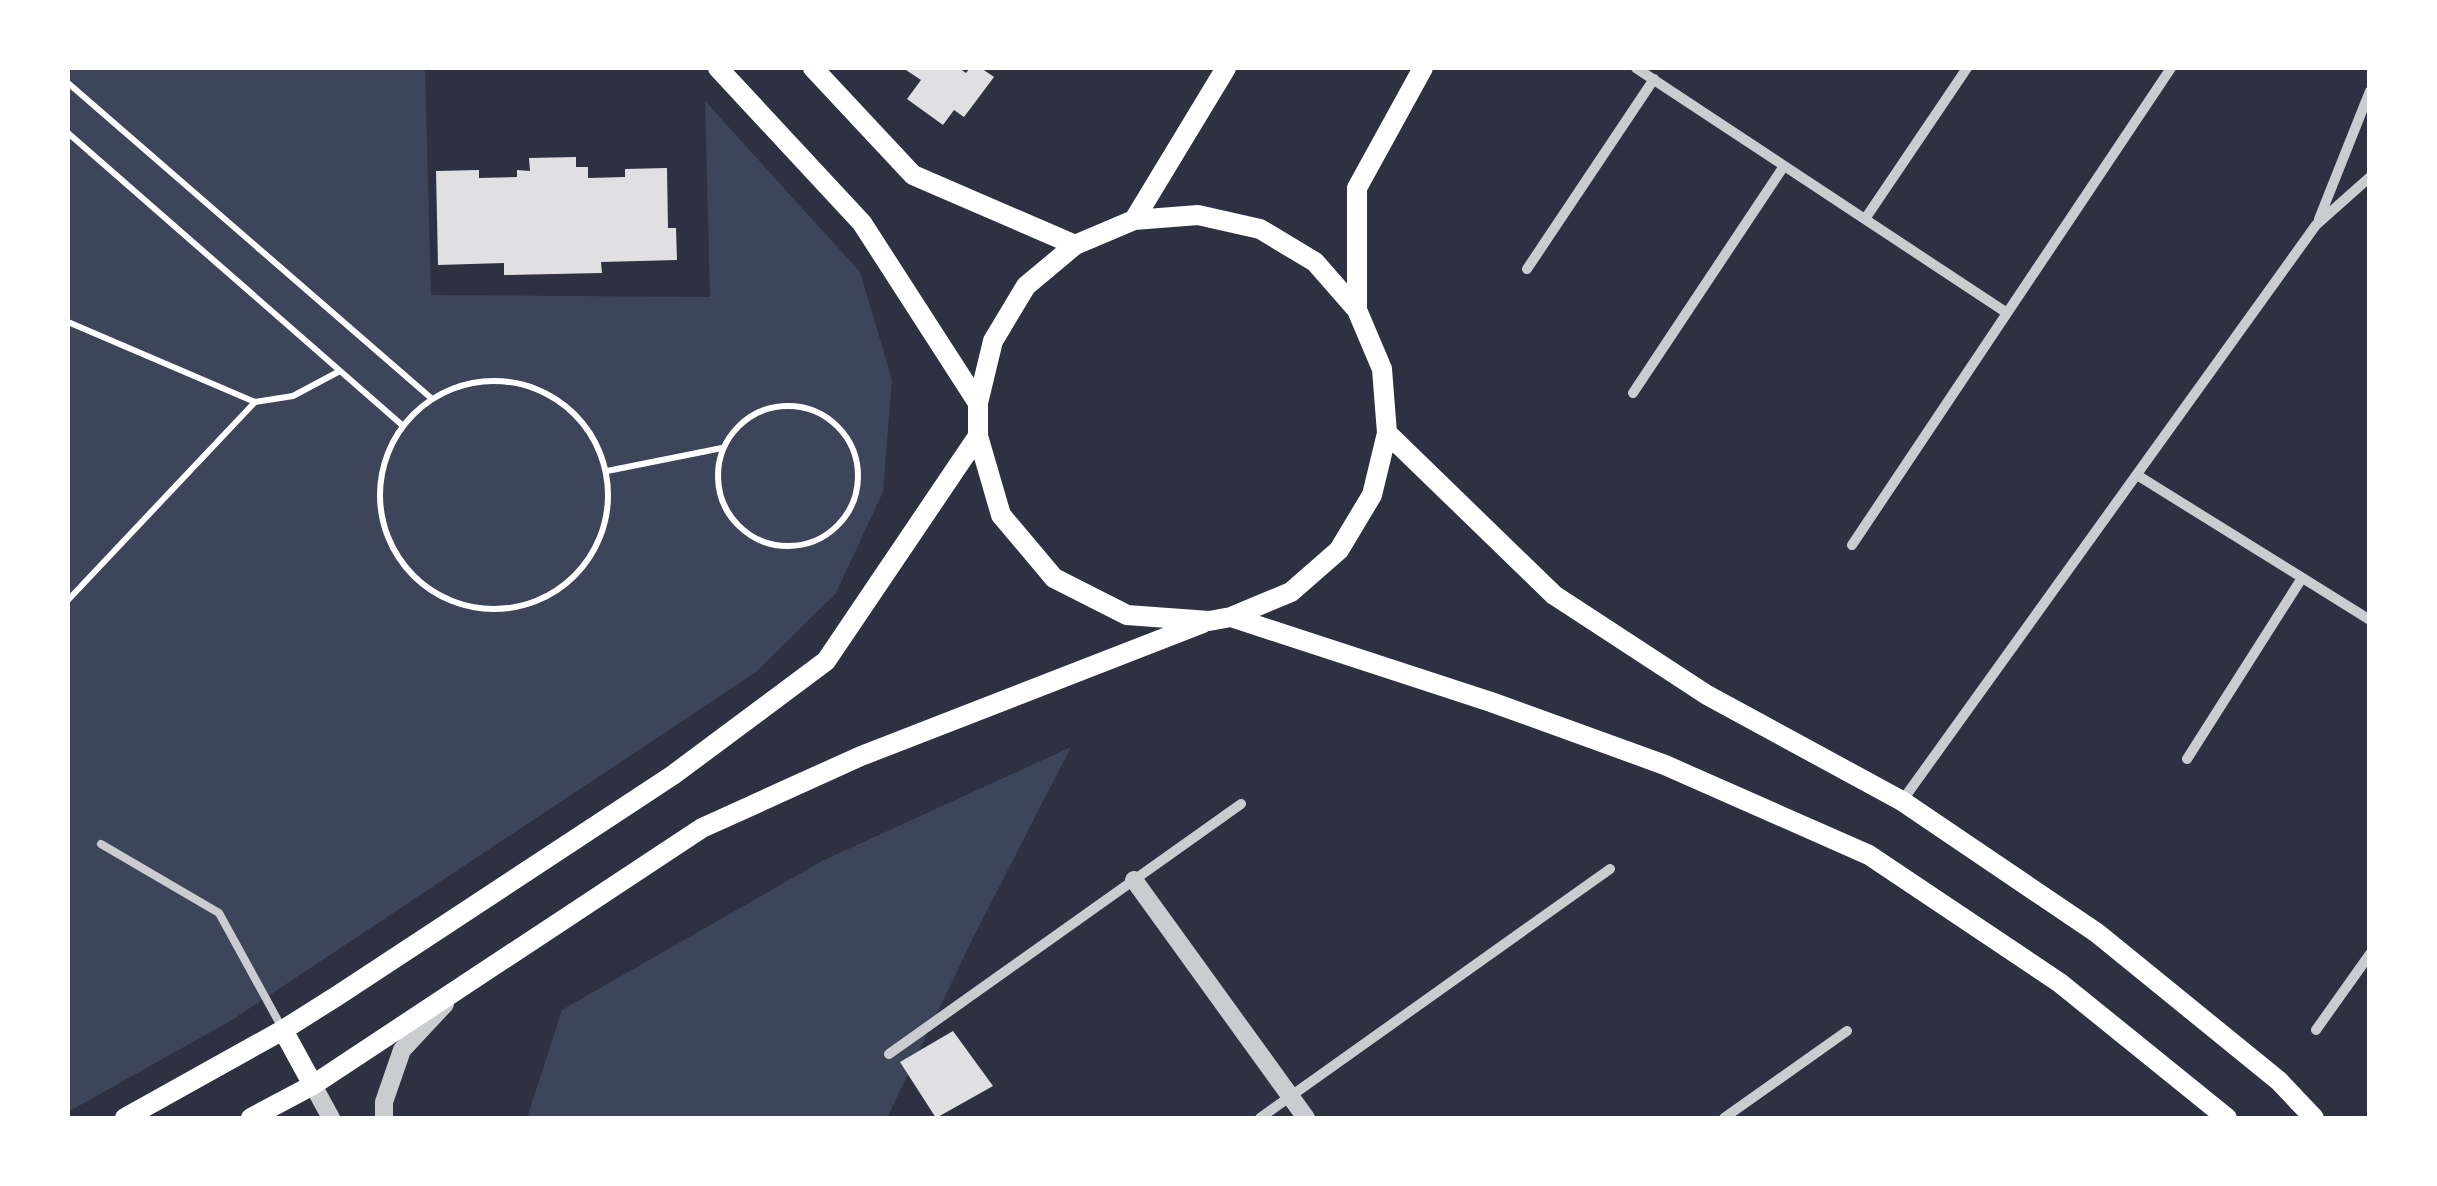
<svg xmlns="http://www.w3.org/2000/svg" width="2437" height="1186" font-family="'Noto Sans',sans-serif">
<rect width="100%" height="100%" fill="#2d3142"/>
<!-- green -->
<path fill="#3c4559" d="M68 68H425L431 295 710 297 705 101 860 272 892 380 883 492 836 593 756 672 232 1020 68 1112Z
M1071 747 971 942 887 1118H527L562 1010 822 861Z"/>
<!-- building -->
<path fill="#e0e0e3" d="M903 68H959L966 73 970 68H981L994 77 964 117 954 110 943 125 907 99 921 80Z
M576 157V167H588V178L625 177V169L667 168 668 228H676L677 260 601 262 602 273 504 275V263L438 265 436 171 479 170V178L517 177V170L530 171 529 158Z
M953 1031 993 1086 936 1118 900 1062Z"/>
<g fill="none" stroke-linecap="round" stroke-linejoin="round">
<!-- path -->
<path stroke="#fff" stroke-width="6" d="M68 83 431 398
M68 133 402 425
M68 322 255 402 293 396 338 372
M380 495a114 114 0 1 1 228 0a114 114 0 1 1-228 0Z
M718 476a70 70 0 1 1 140 0a70 70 0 1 1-140 0Z
M607 471 722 448
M68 600 255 402"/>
<!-- service -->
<path stroke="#caccd0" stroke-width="8" d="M101 844 219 913 281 1026"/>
<!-- minor -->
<path stroke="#caccd0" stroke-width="10" d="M1636 68 2007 313
M1865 219 1967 68
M2319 219 2370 91
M1527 269 1654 79
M1633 393 1784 166
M2137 475 2370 620
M1852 545 2171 68
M2187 759 2302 578
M1902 801 2316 225 2370 177
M2316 1030 2370 954
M889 1054 1241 804
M1260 1118 1610 869
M1724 1118 1847 1031"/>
<!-- tertiary -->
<path stroke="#caccd0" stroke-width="18" d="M1134 880 1306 1118
M313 1085 331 1118
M384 1118V1102L402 1050 445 1004"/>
<!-- secondary -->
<path stroke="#fff" stroke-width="20" d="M718 68 862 223 978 403
M813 68 913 175 1075 245
M1134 220 1226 68
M1357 310 1315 262 1260 229 1198 215 1134 220 1075 245 1026 286 993 341 978 403V436L1001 515 1054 578 1127 615 1209 621 1231 617 1291 592 1339 550 1372 495 1387 433 1382 369 1357 310V188L1423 68
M1387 433 1554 595 1707 695 1902 801 2097 933 2279 1081 2314 1118
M1231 617 1491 702 1665 765 1869 855 2060 983 2227 1118
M283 1030 313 1085
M125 1118 283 1030 337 996 673 775 826 661 978 436
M251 1118 313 1085 702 828 861 756 1203 623"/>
</g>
<!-- border -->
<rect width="2437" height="1186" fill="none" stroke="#ffffff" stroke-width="140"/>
</svg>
